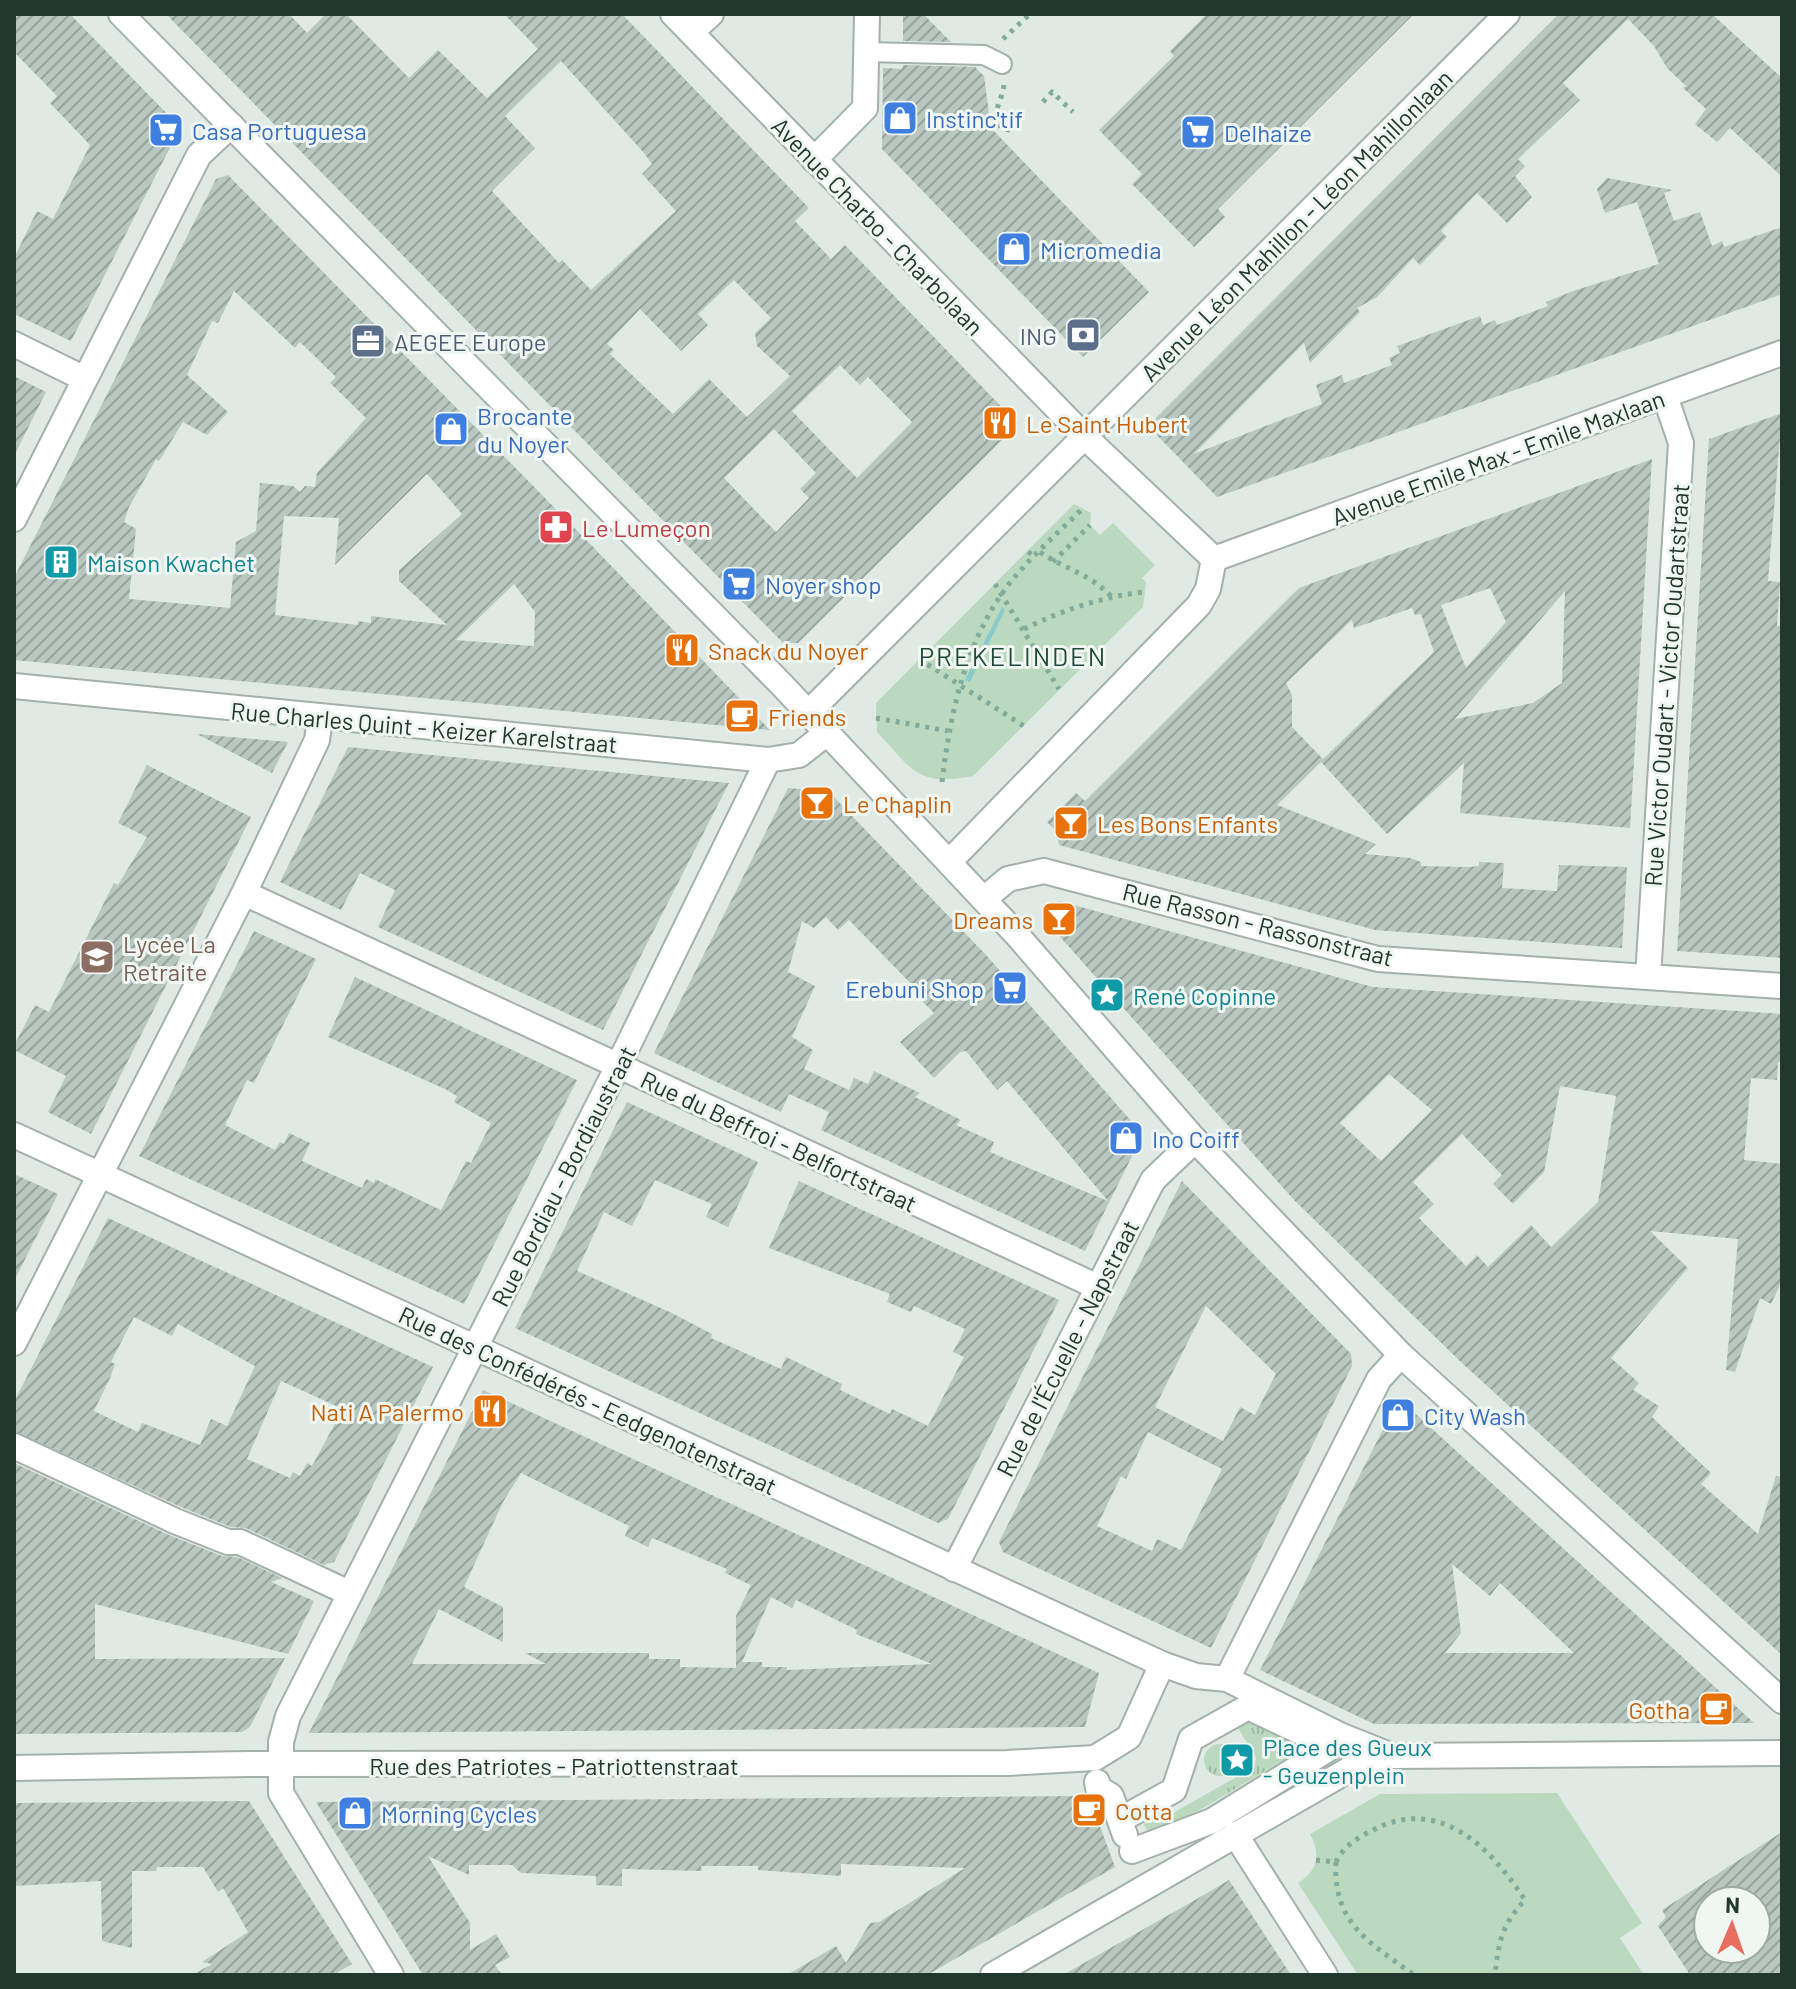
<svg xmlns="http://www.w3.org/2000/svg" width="1796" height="1989" font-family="Barlow,sans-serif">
<defs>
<pattern id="grass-tufts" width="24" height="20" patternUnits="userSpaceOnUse" patternTransform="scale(2)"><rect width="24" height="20" fill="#bad9be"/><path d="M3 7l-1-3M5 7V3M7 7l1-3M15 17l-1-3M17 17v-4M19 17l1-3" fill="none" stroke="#a0bba4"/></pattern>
<pattern id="building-hatch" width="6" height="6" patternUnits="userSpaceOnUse" patternTransform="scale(2)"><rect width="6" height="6" fill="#b8c7bf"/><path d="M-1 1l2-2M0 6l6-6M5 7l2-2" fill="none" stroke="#95a39c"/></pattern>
</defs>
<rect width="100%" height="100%" fill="#e0eae4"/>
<!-- grass -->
<path fill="url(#grass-tufts)" d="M1244 1718 1301 1745 1300 1750 1160 1834 1149 1833 1144 1825 1146 1817 1155 1813 1164 1818 1254 1767 1256 1758 1238 1728Z
M1204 1760a16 16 0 1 1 32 0a16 16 0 1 1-32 0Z"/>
<!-- green -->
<path fill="#bad9be" d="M1074 504 1091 513 1090 525 1100 535 1113 523 1155 565 1142 578 1146 582 1143 607 973 776C917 787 913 770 877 732L876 703Z
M1557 1793 1642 1923 1620 1938 1644 1975H1358L1298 1883C1318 1871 1321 1854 1310 1834L1380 1794Z"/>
<!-- water -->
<path fill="#8bcacb" d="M1002 607 1005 610 970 682 965 680Z"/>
<!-- building -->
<path fill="url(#building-hatch)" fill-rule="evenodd" d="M14 14H70L176 123 177 134 71 341 14 314V258L37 211 53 219 90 145 50 103 57 96 14 52Z
M166 14H289L307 33 326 14H346L409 78 438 50 487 98 538 49 504 14H622L809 208 795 221 831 259 845 245 1018 424 798 643H783ZM561 61 644 153 652 164 642 174 676 211 591 290 562 260 559 263 492 191 535 148 505 116ZM734 280 771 318 755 333 757 346 790 376 747 417 709 379 673 414 610 354 614 350 607 344 640 309 681 351 708 325 698 314ZM840 365 860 385 868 377 912 422 857 478 792 411ZM774 429 816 473 800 489 809 498 776 532 724 478Z
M903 14H923L951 42 903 41Z
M1207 14H1414L1218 209 1225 217 1194 247 1132 184 1142 174 1099 130 1174 56 1170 51Z
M1559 14H1712L1782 78V177L1730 128 1717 142 1695 124 1706 109 1683 88 1686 86 1667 68 1654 46 1628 19 1563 83 1580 100 1518 159 1525 166 1515 176 1532 197 1507 223 1477 193 1441 231 1447 237 1420 265 1413 258 1377 297 1357 308 1360 312 1310 363 1304 343 1194 454 1322 404 1316 385 1342 375 1344 383 1392 365 1389 358 1400 353 1397 346 1480 316 1483 325 1495 320 1497 325 1548 306 1546 302 1573 291 1659 264 1637 202 1605 213 1597 189 1607 178 1672 190 1664 193 1674 221 1700 212 1712 246 1722 241 1724 247 1782 227V294L1217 497 1148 426Z
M903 65 975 67 984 76 991 128 1149 292 1083 357 882 149 883 68 902 69Z
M228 175 593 547 770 730 14 660V578L216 179ZM234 291 295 348 300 342 336 377 330 383 366 418 317 473 315 487 305 486 300 492 293 486 260 483 256 531 236 542 230 608 129 599 136 529 124 522 129 507 156 459 159 461 183 422 207 435 228 412 187 375 212 321 218 323ZM427 474 462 514 399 570V581L447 625 371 616V623L358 621V625L275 615 284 516 339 518 335 565ZM514 584 535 612 534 646 456 640Z
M14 376 46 392 14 456Z
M1782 413 1768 581 1780 582 1777 626H1782V958L1677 951 1709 439Z
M1652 459 1630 828 1460 813 1464 763 1387 834 1321 762 1277 805 1376 844 1365 854 1410 858 1421 862V866L1468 867 1479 866V862L1504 863 1502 888 1557 891 1559 865 1627 867 1622 948 1375 930 1059 845 1056 831 1047 822 1076 793 1085 801 1299 588ZM1490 588 1506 622 1466 668 1441 605ZM1565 591 1562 683 1533 703 1455 719ZM1412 608 1415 615 1421 614 1434 652 1323 759 1292 727V695L1286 683 1352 620 1354 628Z
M197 734 288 742 272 773Z
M348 747 568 768 729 783 603 1030 378 927 395 890 360 873 341 910 280 882Z
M147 765 251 817 91 1134 48 1112 66 1076 14 1050V1046L35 1005 49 1012 114 883 118 885 147 837 118 823Z
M788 788 829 792 986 955 1139 1130 1140 1140 1085 1251 821 1130 829 1112 789 1094 781 1112 654 1053ZM826 917 838 930 849 920 919 992 916 995 934 1013 900 1042 934 1078 960 1052 966 1051 997 1090 1007 1081 1108 1201 990 1152 994 1142 956 1125 961 1120 915 1097 920 1093 874 1071 868 1084 854 1078 849 1090 804 1069 813 1050 792 1037 815 986 788 972 802 921 814 928Z
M1059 901 1373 987 1782 1014V1062H1778L1777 1080 1751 1078 1744 1160 1782 1164V1281L1771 1304 1760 1298 1735 1372 1726 1370 1738 1239 1650 1231 1688 1268 1611 1358 1639 1383 1633 1390 1659 1406 1652 1417 1711 1473 1701 1484 1758 1534 1776 1476 1782 1477V1655L1462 1363 1295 1201 1046 921ZM1389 1074 1432 1110 1381 1161 1340 1123ZM1560 1086 1616 1096 1598 1202 1551 1247 1531 1225 1488 1267 1477 1255 1466 1266 1419 1218 1434 1204 1413 1182 1462 1134 1502 1175 1493 1184 1513 1204 1544 1172Z
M254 931 316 959 254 1083 247 1080 225 1125 275 1150 280 1142 284 1144 289 1133 310 1143 302 1161 362 1188 366 1179 374 1183 375 1179 441 1210 466 1161 471 1163 491 1123 454 1102 457 1096 445 1089 328 1037 355 977 577 1080 464 1304 139 1156Z
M627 1102 758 1162 728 1227 706 1217 712 1204 655 1180 632 1226 604 1212 577 1271 672 1313 712 1334 711 1338 781 1369 786 1357 842 1384 840 1390 890 1414 892 1409 928 1426 964 1357 953 1352 965 1329 914 1306 911 1312 887 1302 890 1294 769 1248 799 1181 1059 1300 948 1519 938 1523 515 1328Z
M14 1174 58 1194 14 1281Z
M1182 1181 1351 1354 1352 1366 1211 1648 1003 1552 999 1542ZM1206 1306 1276 1374 1255 1415 1240 1407 1223 1441 1155 1407ZM1148 1432 1222 1469 1181 1550 1157 1539 1152 1551 1097 1526 1121 1476 1126 1479Z
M108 1218 433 1367 334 1562 324 1565 246 1528 231 1527 181 1507 14 1431V1402ZM134 1317 172 1336 178 1324 255 1366 227 1426 211 1419 200 1445 142 1423 138 1432 94 1411 110 1378 115 1364 111 1362ZM281 1381 343 1409 312 1466 307 1463 300 1476 293 1472 290 1478 247 1459Z
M483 1390 1099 1673 1085 1727 309 1733ZM521 1473 629 1526 625 1536 648 1547 652 1538 727 1569 725 1573 751 1585 736 1616V1668L680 1667V1659H649V1653H525L546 1664H412L439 1609 503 1642V1607L464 1587 503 1502ZM771 1597 792 1608 796 1600 857 1630 856 1634 932 1664 787 1670V1667H762V1662H742Z
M1407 1406 1677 1652 1754 1723 1374 1724 1260 1670 1394 1408ZM1452 1564 1490 1596 1500 1583 1574 1653H1445L1461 1633Z
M14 1463 169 1535 222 1556 237 1557 282 1578 271 1582 314 1601 288 1654 95 1604V1659L285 1658 250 1727 242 1732 14 1734Z
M1085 1796 1091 1802 1115 1867 927 1975H787L836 1946 846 1963 870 1923 879 1922 965 1868 841 1864V1876L758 1870V1866H701L702 1871 622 1869V1886L596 1885V1876L521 1873 512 1865H469V1875L428 1856 470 1923V1950L496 1934 510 1957 495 1965 502 1975H423L316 1802Z
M249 1801 352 1964 333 1975H192L212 1964 202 1962 248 1932 223 1888 218 1892 203 1867H157L156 1871H132V1948L102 1941 101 1881 14 1886V1803Z
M1782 1832V1975H1690L1658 1926 1666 1917 1662 1910ZM1708 1901H1756V1949H1708Z
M1229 1880 1291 1975H1063L1202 1896Z"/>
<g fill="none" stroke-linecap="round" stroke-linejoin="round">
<defs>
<path id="service" d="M867 52 984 55 1002 64"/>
<path id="pedestrian" d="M1097 1782 1098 1788 1111 1796 1125 1835
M1120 1820 1174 1790 1191 1739 1248 1707 1305 1734 1318 1755
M1132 1851 1212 1821 1333 1746"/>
<path id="minor" d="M673 14 1084 436 1214 559
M691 32 711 14
M814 160 865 108 867 14
M14 344 85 379
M14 519 199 155 231 125
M1214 559 1782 353
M14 686 768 760 799 755 827 733
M808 713 1507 14
M949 862 1199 605 1208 589 1214 559
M244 893 1098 1287
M984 899 1008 879 1044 871 1378 959 1782 986
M1648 977 1681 443 1665 396
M14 1135 1162 1664
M14 1343 244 893 317 740 320 718
M14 1446 175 1521 228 1542H240L349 1593
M954 1569 1153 1180 1195 1140
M1227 1679 1379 1379 1401 1355
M14 1768 249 1764 1007 1763 1095 1758 1129 1737 1162 1664 1196 1676 1227 1679 1342 1736 1392 1756
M1235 1834 1325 1975
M391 1975 281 1793V1742L288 1716 617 1068 768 760
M993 1975 1352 1768 1392 1756 1782 1753"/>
<path id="tertiary" d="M121 14 783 686 1017 935 1195 1140 1401 1355 1782 1701"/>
</defs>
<!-- service casing -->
<use href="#service" stroke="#a3b1aa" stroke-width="22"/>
<!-- pedestrian casing -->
<use href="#pedestrian" stroke="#a3b1aa" stroke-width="28"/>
<!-- minor casing -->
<use href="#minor" stroke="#a3b1aa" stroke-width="28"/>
<!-- tertiary casing -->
<use href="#tertiary" stroke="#a3b1aa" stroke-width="28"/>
<!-- path -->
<path stroke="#82ab99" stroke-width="5" stroke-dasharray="4 6" stroke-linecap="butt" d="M1003 39 1030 14
M1004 85C1002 103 991 109 1001 128L1012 131 1020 124
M1043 102 1052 92 1073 112
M1028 552 1036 557
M1040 552C1066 570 1087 572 1111 596
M1053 562 1090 525
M995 584 1059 689
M1024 629C1063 610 1101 597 1144 592
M919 659 1024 726
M876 718 948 731
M942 782C950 717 963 651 1001 595 1023 563 1055 536 1082 509
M1316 1860 1336 1862C1343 1847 1358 1837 1373 1830 1440 1795 1491 1848 1525 1900 1501 1926 1499 1941 1495 1975
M1336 1862C1333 1924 1369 1942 1414 1975"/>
<!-- service -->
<use href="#service" stroke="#fff" stroke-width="18"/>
<!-- pedestrian -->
<use href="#pedestrian" stroke="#fff" stroke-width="24"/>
<!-- minor -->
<use href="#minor" stroke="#fff" stroke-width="24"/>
<!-- tertiary -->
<use href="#tertiary" stroke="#fff" stroke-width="24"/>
</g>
<!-- icons -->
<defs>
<symbol id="shop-square" viewBox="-11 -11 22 22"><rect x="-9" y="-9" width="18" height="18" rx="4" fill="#3f7fe0" stroke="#f0f6f2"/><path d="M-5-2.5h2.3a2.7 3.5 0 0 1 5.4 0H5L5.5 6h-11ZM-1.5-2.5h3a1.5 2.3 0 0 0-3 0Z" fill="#fff"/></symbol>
<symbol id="supermarket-square" viewBox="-11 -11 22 22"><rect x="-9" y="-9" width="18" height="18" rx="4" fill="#3f7fe0" stroke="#f0f6f2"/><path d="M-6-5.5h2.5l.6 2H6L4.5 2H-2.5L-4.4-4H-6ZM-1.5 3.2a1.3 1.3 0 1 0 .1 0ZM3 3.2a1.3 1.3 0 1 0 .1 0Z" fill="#fff"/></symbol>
<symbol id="bank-square" viewBox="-11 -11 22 22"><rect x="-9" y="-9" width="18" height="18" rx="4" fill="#5c6f8a" stroke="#f0f6f2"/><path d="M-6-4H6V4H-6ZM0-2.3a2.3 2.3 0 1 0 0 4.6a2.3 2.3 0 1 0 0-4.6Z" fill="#fff"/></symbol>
<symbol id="office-square" viewBox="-11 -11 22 22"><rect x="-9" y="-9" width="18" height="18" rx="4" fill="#5c6f8a" stroke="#f0f6f2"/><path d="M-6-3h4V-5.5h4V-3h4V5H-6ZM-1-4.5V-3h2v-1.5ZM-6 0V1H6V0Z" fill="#fff"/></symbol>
<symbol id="restaurant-square" viewBox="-11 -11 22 22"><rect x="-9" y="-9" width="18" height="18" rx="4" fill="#e8710a" stroke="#f0f6f2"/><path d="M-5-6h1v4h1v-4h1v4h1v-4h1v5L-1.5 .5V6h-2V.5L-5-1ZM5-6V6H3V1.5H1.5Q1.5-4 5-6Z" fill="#fff"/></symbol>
<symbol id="pharmacy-square" viewBox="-11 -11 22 22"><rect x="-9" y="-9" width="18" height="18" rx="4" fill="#e0444e" stroke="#f0f6f2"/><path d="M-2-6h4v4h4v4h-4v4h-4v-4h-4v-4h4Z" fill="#fff"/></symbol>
<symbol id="building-square" viewBox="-11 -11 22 22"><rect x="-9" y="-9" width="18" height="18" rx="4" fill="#0f9aa8" stroke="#f0f6f2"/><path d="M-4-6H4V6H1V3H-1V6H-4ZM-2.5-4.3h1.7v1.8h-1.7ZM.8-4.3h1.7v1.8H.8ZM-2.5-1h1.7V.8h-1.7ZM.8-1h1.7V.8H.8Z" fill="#fff"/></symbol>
<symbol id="cafe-square" viewBox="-11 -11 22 22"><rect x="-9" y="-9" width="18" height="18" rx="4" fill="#e8710a" stroke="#f0f6f2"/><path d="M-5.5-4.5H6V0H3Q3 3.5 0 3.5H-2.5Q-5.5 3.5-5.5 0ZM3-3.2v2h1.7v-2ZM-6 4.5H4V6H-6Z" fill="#fff"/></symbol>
<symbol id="bar-square" viewBox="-11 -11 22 22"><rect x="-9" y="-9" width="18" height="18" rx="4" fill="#e8710a" stroke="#f0f6f2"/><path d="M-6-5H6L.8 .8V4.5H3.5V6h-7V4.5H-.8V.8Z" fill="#fff"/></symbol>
<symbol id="school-square" viewBox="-11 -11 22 22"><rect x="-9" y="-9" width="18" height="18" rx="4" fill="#8d6e63" stroke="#f0f6f2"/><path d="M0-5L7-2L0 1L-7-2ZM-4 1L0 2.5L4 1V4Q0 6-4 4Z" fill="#fff"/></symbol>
<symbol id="sight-square" viewBox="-11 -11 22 22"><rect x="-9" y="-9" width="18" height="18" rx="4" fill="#0f9aa8" stroke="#f0f6f2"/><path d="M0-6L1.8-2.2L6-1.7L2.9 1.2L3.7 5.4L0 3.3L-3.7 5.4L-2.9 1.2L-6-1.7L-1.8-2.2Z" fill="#fff"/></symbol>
</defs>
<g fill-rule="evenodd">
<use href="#shop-square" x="880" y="98" width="40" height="40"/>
<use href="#supermarket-square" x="146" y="110" width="40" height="40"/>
<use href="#supermarket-square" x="1178" y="112" width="40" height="40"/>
<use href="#shop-square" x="994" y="229" width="40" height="40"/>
<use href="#bank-square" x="1063" y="315" width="40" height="40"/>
<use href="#office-square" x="348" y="321" width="40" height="40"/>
<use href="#restaurant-square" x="980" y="403" width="40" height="40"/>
<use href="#shop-square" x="431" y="409" width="40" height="40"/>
<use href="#pharmacy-square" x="536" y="507" width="40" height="40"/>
<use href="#building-square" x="41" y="542" width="40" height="40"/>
<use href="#supermarket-square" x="719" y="564" width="40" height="40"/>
<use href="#restaurant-square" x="662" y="630" width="40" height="40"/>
<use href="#cafe-square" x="722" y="696" width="40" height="40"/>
<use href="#bar-square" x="797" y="783" width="40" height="40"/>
<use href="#bar-square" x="1051" y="803" width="40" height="40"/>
<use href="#bar-square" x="1039" y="899" width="40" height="40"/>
<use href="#school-square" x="77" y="937" width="40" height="40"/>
<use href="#supermarket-square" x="990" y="968" width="40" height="40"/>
<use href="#sight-square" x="1087" y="975" width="40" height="40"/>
<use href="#shop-square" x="1106" y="1118" width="40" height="40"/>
<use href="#restaurant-square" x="470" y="1391" width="40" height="40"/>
<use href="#shop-square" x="1378" y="1395" width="40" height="40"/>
<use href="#cafe-square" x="1696" y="1689" width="40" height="40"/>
<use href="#sight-square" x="1217" y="1740" width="40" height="40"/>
<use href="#cafe-square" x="1069" y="1790" width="40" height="40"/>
<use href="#shop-square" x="335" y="1793" width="40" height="40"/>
</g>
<g text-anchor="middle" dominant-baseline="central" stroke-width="6" stroke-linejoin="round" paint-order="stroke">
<!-- shop labels -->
<g font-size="24" fill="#366cbe" stroke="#f0f6f2" text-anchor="start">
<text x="926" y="118">Instinc'tif</text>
<text x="192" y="130">Casa Portuguesa</text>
<text x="1224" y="132">Delhaize</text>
<text x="1040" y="249">Micromedia</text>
<text x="477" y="415">Brocante<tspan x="477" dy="28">du Noyer</tspan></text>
<text x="765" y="584">Noyer shop</text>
<text x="984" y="988" text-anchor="end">Erebuni Shop</text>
<text x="1152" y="1138">Ino Coiff</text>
<text x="1424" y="1415">City Wash</text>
<text x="381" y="1813">Morning Cycles</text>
</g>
<!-- street labels -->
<g font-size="24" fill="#22382f" stroke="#f0f6f2">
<text transform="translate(1296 225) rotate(-45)">Avenue Léon Mahillon - Léon Mahillonlaan</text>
<text transform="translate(878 226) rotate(46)">Avenue Charbo - Charbolaan</text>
<text transform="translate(1498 457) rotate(-20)">Avenue Emile Max - Emile Maxlaan</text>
<text transform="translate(1666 685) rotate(-86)">Rue Victor Oudart - Victor Oudartstraat</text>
<text transform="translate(424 727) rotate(5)">Rue Charles Quint - Keizer Karelstraat</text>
<text transform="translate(1258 924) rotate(14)">Rue Rasson - Rassonstraat</text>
<text transform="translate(779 1141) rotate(25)">Rue du Beffroi - Belfortstraat</text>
<text transform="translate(563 1176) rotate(-63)">Rue Bordiau - Bordiaustraat</text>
<text transform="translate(1067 1348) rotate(-63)">Rue de l'Écuelle - Napstraat</text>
<text transform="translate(588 1400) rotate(25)">Rue des Confédérés - Eedgenotenstraat</text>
<text x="554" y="1765">Rue des Patriotes - Patriottenstraat</text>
</g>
<!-- service labels -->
<g font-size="24" fill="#4e5e75" stroke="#f0f6f2" text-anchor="end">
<text x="1057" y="335">ING</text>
<text x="394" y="341" text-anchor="start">AEGEE Europe</text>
</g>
<!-- food labels -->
<g font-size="24" fill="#c56008" stroke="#f0f6f2" text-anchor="start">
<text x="1026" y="423">Le Saint Hubert</text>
<text x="708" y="650">Snack du Noyer</text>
<text x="768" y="716">Friends</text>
<text x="843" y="803">Le Chaplin</text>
<text x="1097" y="823">Les Bons Enfants</text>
<text x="1033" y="919" text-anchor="end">Dreams</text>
<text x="464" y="1411" text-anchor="end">Nati A Palermo</text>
<text x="1690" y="1709" text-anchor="end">Gotha</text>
<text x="1115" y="1810">Cotta</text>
</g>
<!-- health labels -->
<g font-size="24" fill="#be3a42" stroke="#f0f6f2" text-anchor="start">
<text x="582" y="527">Le Lumeçon</text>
</g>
<!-- culture labels -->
<g font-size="24" fill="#0d838f" stroke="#f0f6f2" text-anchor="start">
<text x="87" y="562">Maison Kwachet</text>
<text x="1133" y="995">René Copinne</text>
<text x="1263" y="1746">Place des Gueux<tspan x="1263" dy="28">- Geuzenplein</tspan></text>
</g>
<!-- education labels -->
<g font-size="24" fill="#785e54" stroke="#f0f6f2" text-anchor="start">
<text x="123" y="943">Lycée La<tspan x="123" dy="28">Retraite</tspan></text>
</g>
<!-- neighbourhood labels -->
<g font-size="26" letter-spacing="2" fill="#1f4939" stroke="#f0f6f2">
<text x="1013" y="655">PREKELINDEN</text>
</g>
</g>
<!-- border -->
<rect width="1796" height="1989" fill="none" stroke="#22382f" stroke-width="32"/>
<!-- north arrow -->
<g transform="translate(1732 1925) rotate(2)"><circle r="38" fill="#f0f6f2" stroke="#9eaaa4" stroke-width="2"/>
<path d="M0-6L14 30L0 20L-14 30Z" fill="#e86f5f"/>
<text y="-12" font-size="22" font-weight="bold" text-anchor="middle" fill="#22382f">N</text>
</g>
</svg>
